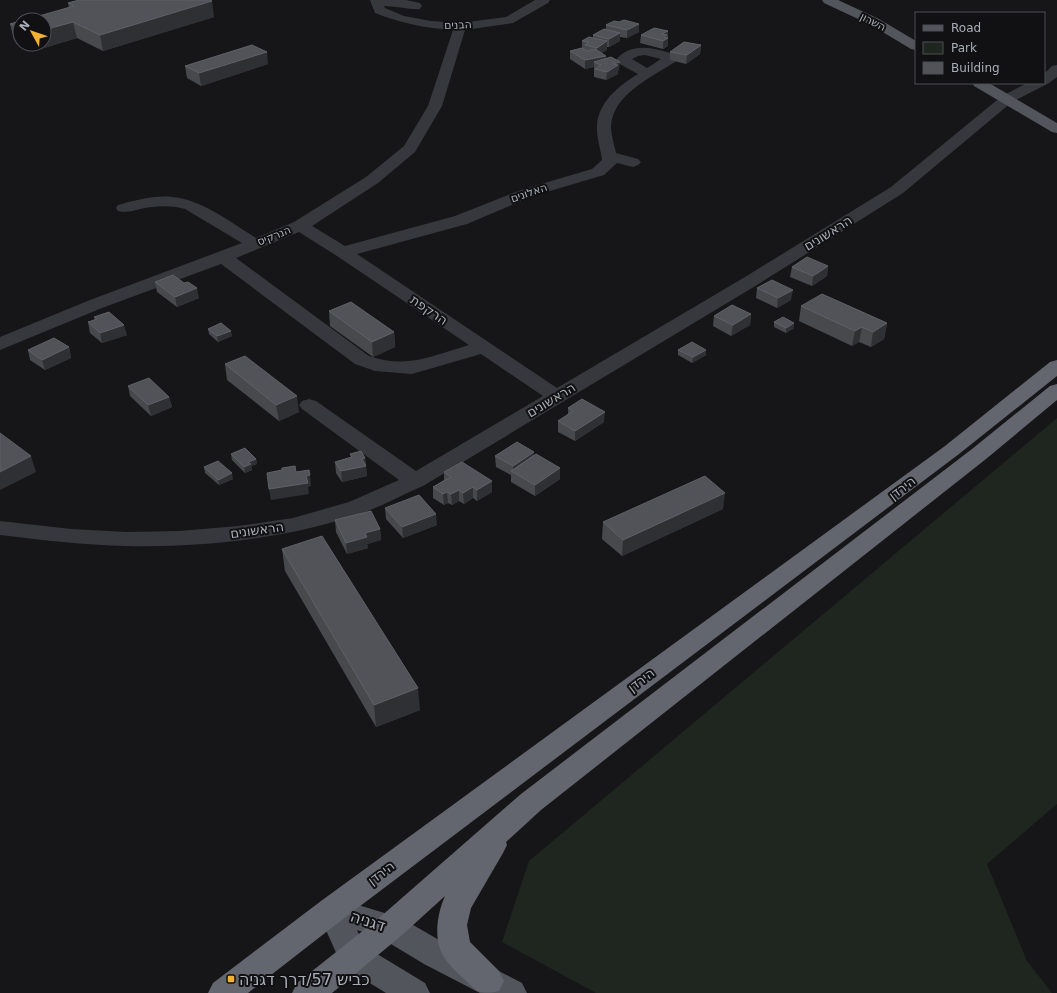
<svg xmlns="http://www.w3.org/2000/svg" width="1057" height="993" font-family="'DejaVu Sans','Noto Sans Hebrew',sans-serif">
<rect width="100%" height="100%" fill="#161618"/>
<!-- green -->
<path fill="#1e261f" d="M1057 418V804L987 864 1027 961 1052 993H596L502 942 529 861Z"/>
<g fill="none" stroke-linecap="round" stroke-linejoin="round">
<!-- minor -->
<path fill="#37383d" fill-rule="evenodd" d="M370 0H406L420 3 422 6 420 9C414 10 393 6 384 6L385 8 404 16 431 21 460 23 506 17 535 0H550L548 3 513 23 465 30 442 106 415 152 378 183 312 226 345 246 455 216 521 190 592 169 602 160C601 150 597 140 597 129 596 104 618 86 638 74L618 63 616 60C627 45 647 46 663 51 668 52 674 54 677 58L675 62C652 77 613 94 611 126 611 135 614 144 616 153L638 159 641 162 638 165 633 167 617 163 604 175 533 196 467 224 357 254 557 388 745 277 891 187 1002 96 1027 83H1044V74L1052 66 1057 65V77L1049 83 1012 102 903 193 757 285 423 486C404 494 385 505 365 512 293 538 203 548 126 546 84 545 42 540 0 535V521L71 529 127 532 179 531 238 526 293 518 349 502 399 480 302 409 299 405 302 401 309 399 316 401 416 471 543 396 481 354 412 374 375 371 355 364 221 264 102 308 0 350V337L90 300 242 243 185 209C170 205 155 206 140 209 133 211 126 213 118 211L116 208 118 205C136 200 155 195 173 197 202 200 232 223 256 238L294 222 366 177 404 146 428 106 453 30C425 28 400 23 375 13ZM645 55 661 59 647 68 632 59 638 56ZM299 232 337 256 469 345C432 356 407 369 369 356L236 258Z"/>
<!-- major -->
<path fill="#53555c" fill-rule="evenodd" d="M822 0H838L879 19 916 41V50L911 49 871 25 824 3Z
M972 83H989L1057 123V133L1052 132 974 86Z
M332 897 401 918 446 944 522 983 527 993H480L424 964 381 938 357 930 364 946 425 983 430 993H386L342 966 317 910 321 901Z"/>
<!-- highway -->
<path fill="#63666e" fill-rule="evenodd" d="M1057 360V376L959 454 343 919 248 993H208L213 983 321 901 945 446 1050 362Z
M1057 384V400L986 459 541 810 506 842 507 845 503 853 471 908 467 925 470 942 499 971 504 981 499 991C492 993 484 993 477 991 467 981 451 969 444 957 433 940 437 914 445 896L401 936 332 993H292L297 983 379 918 521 794 972 449 1050 386Z"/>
</g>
<!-- wall -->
<path fill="#47494d" d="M68 3 214 17 103 51 77 38 34 51 21 44H44L69 8Z
M20 21V43L14 40 10 24Z
M619 22 639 24V32L627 38 620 37V41L609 47H607V50L601 53 606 58 619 70 618 71V74L606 80 594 77V67L585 69 570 59V51L582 48V41L593 38V35L606 29V25Z
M668 31V46L663 49 640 43 641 35Z
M701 45 700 54 686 64 670 60V52Z
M268 64 201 86 187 78 185 66Z
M828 266 827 276 812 286 790 277 792 267Z
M155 282 199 298 177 307 157 292Z
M757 288 791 300 777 308 756 298Z
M801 306 887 323 884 339 871 347 859 342 852 346 799 321Z
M329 311 394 332 395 347 373 357 330 326Z
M751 314 750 325 731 336 713 326 714 316Z
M94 317 127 335 102 343 90 333 88 322 95 320Z
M774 322 794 323V328L786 333 774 327Z
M208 329 232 336 218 342 209 334Z
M69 347 71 358 45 370 30 360 28 350Z
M678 350 706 355 692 363 678 355Z
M225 364 299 412 279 421 227 380Z
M128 386 169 397 172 407 151 416 130 396Z
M568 408 604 422 575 441 558 432V421L568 415Z
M231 454 256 459 257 464 251 466 252 470 245 473 232 460Z
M350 454 365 458 367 476 342 482 336 473 335 462 351 457Z
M495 456H534L560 479 535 496 511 482V475L496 467Z
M204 467 233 479 219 485 205 473Z
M444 472 492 492 477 501 473 498 464 504 459 501 452 505 448 503 444 505 433 498V487L444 480Z
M385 508 437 525 403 538 386 519Z
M723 509 622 556 602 539 603 522Z
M335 520 380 529 381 540 367 544 368 548 347 554 336 532Z
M282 549 420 710 376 727 285 571Z"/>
<!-- shaded-wall -->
<path fill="#2f3033" d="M212 1 214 17 103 51 100 35Z
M73 22 77 38 34 51 32 44H44V30Z
M639 24V32L627 38V30Z
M668 31 667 38H668V46L663 49V41L662 34Z
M620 33V41L609 47V39Z
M607 41V50L597 56V48Z
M701 45 700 54 686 64 687 55Z
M267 52 268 64 201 86 199 73Z
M606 56 605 64 594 62V67L585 69V60Z
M620 62 619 70 618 71V74L606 80 607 72 613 64Z
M828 266 827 276 812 286 813 276Z
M197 288 199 298 177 307 175 297Z
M793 290 791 300 777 308 778 298Z
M751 314 750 325 731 336 733 325Z
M794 323V328L786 333V328Z
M887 323 884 339 871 347 873 332Z
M124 325 127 335 102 343 100 333Z
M862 327 859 342 852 346 855 331Z
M231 331 232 336 218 342 217 336Z
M394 332 395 347 373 357 372 342Z
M69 347 71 358 45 370 42 360Z
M706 350V355L692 363 693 357Z
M297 396 299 412 279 421 276 405Z
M169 397 172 407 151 416 148 405Z
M605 412 604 422 575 441V431Z
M534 452V462L513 472V466Z
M31 456 36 472 0 490V472Z
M365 458 367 476 342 482 341 471 362 459Z
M256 459 257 464 251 466 252 470 245 473 244 467 248 462Z
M560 468V479L535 496V485Z
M232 473 233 479 219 485 218 480Z
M310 475 311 486 308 487 309 494 271 500 269 489 306 476Z
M492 481V492L477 501V490Z
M473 487V498L464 504 463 493Z
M459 490V501L452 505 451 494Z
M447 492 448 503 444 505 443 494Z
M725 493 723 509 622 556 623 540Z
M436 514 437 525 403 538 402 527Z
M380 529 381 540 367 544 368 548 347 554 346 543 365 533Z
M418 688 420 710 376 727 374 705Z"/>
<!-- building -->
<path fill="#525359" stroke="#5f6168" d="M79 0H209L212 1 100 35 73 22 44 30V20H25L74 6 68 3Z
M624 20 639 24 627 30 606 25 614 21 619 22Z
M20 21V29L10 24Z
M654 28 668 31 662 34 667 35 664 37 668 38 663 41 641 35Z
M604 29 620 33 609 39 593 35Z
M589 37 607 41 597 48 585 45 589 42 582 41Z
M684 42 701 45 687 55 670 52Z
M252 45 267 52 199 73 185 66Z
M582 48 587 51 595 49 606 56 585 60 570 51Z
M611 57 620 62 613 64 618 65 607 72 595 69 601 65 594 62Z
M807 257 828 266 813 276 792 267Z
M173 275 184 283 188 282 197 288 175 297 155 282Z
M772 280 793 290 778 298 757 288Z
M822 294 887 323 873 332 862 327 855 331 801 306Z
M351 302 394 332 372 342 329 311Z
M732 305 751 314 733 325 714 316Z
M109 312 124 325 100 333 88 322 97 319 94 317Z
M783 317 794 323 786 328 774 322Z
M221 323 231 331 217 336 208 329Z
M54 338 69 347 42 360 28 350Z
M692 342 706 350 693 357 678 350Z
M245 356 297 396 276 405 225 364Z
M149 378 169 397 148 405 128 386Z
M582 399 605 412 575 431 558 421 573 411 568 408Z
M0 433 31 456 0 472Z
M517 442 534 452 513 466 495 456Z
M245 448 256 459 248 462 251 464 244 467 231 454Z
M361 451 365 458 362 459 366 466 341 471 335 462 352 457 350 454Z
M536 454 560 468 535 485 511 471Z
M218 461 232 473 218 480 204 467Z
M462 462 492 481 477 490 473 487 463 493 459 490 451 494 447 492 443 494 433 487 451 477 444 472Z
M295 466 296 472 309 470 310 475 306 476 308 483 269 489 267 473 282 470V468Z
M705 476 725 493 623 540 603 522Z
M419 495 436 514 402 527 385 508Z
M371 511 380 529 365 533 367 537 346 543 335 520Z
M322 536 418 688 374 705 282 549Z"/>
<!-- markers -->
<rect fill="#f2b134" stroke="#111113" stroke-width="1.5" x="227" y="975" width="8" height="8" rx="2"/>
<g text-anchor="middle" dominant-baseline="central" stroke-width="4" stroke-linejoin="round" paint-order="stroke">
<!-- far-street labels -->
<g font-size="11" fill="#a8adb8" stroke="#111113">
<text transform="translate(873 22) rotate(27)">השרון</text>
<text transform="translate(458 25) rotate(-2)">הבנים</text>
<text transform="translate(529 193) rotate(-19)">האלונים</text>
<text transform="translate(274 236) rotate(-22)">הנרקיס</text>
</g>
<!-- street labels -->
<g font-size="13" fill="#a8adb8" stroke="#111113">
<text transform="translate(828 233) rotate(-32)">הראשונים</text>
<text transform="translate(429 310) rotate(34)">הרקפת</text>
<text transform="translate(551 400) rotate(-31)">הראשונים</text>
<text transform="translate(902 488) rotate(-37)">הירדן</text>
<text transform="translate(257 530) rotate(-8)">הראשונים</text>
<text transform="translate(641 680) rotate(-37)">הירדן</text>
<text transform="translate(381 873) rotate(-37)">הירדן</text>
</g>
<!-- near-street labels -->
<g font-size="16" fill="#a8adb8" stroke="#111113">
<text transform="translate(368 921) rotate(18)">דגניה</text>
</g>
<!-- near-poi labels -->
<g font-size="16" fill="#a8adb8" stroke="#111113" text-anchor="start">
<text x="239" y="979">כביש 57/דרך דגניה</text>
</g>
</g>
<!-- legend -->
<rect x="915" y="12" width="130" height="72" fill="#111113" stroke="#4d4f55"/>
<rect x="923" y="25" width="20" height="6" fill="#53555c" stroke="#4d4f55"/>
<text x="951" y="32" font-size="12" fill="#a8adb8">Road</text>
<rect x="923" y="42" width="20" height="12" fill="#1e261f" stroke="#4d4f55"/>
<text x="951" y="52" font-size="12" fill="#a8adb8">Park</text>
<rect x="923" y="62" width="20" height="12" fill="#525359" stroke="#4d4f55"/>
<text x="951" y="72" font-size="12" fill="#a8adb8">Building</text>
<!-- north arrow -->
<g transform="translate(32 32) rotate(310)"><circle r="19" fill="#111113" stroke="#4d4f55"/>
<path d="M0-3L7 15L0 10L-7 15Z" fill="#f2b134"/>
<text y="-6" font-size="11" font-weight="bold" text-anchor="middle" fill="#a8adb8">N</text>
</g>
</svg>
